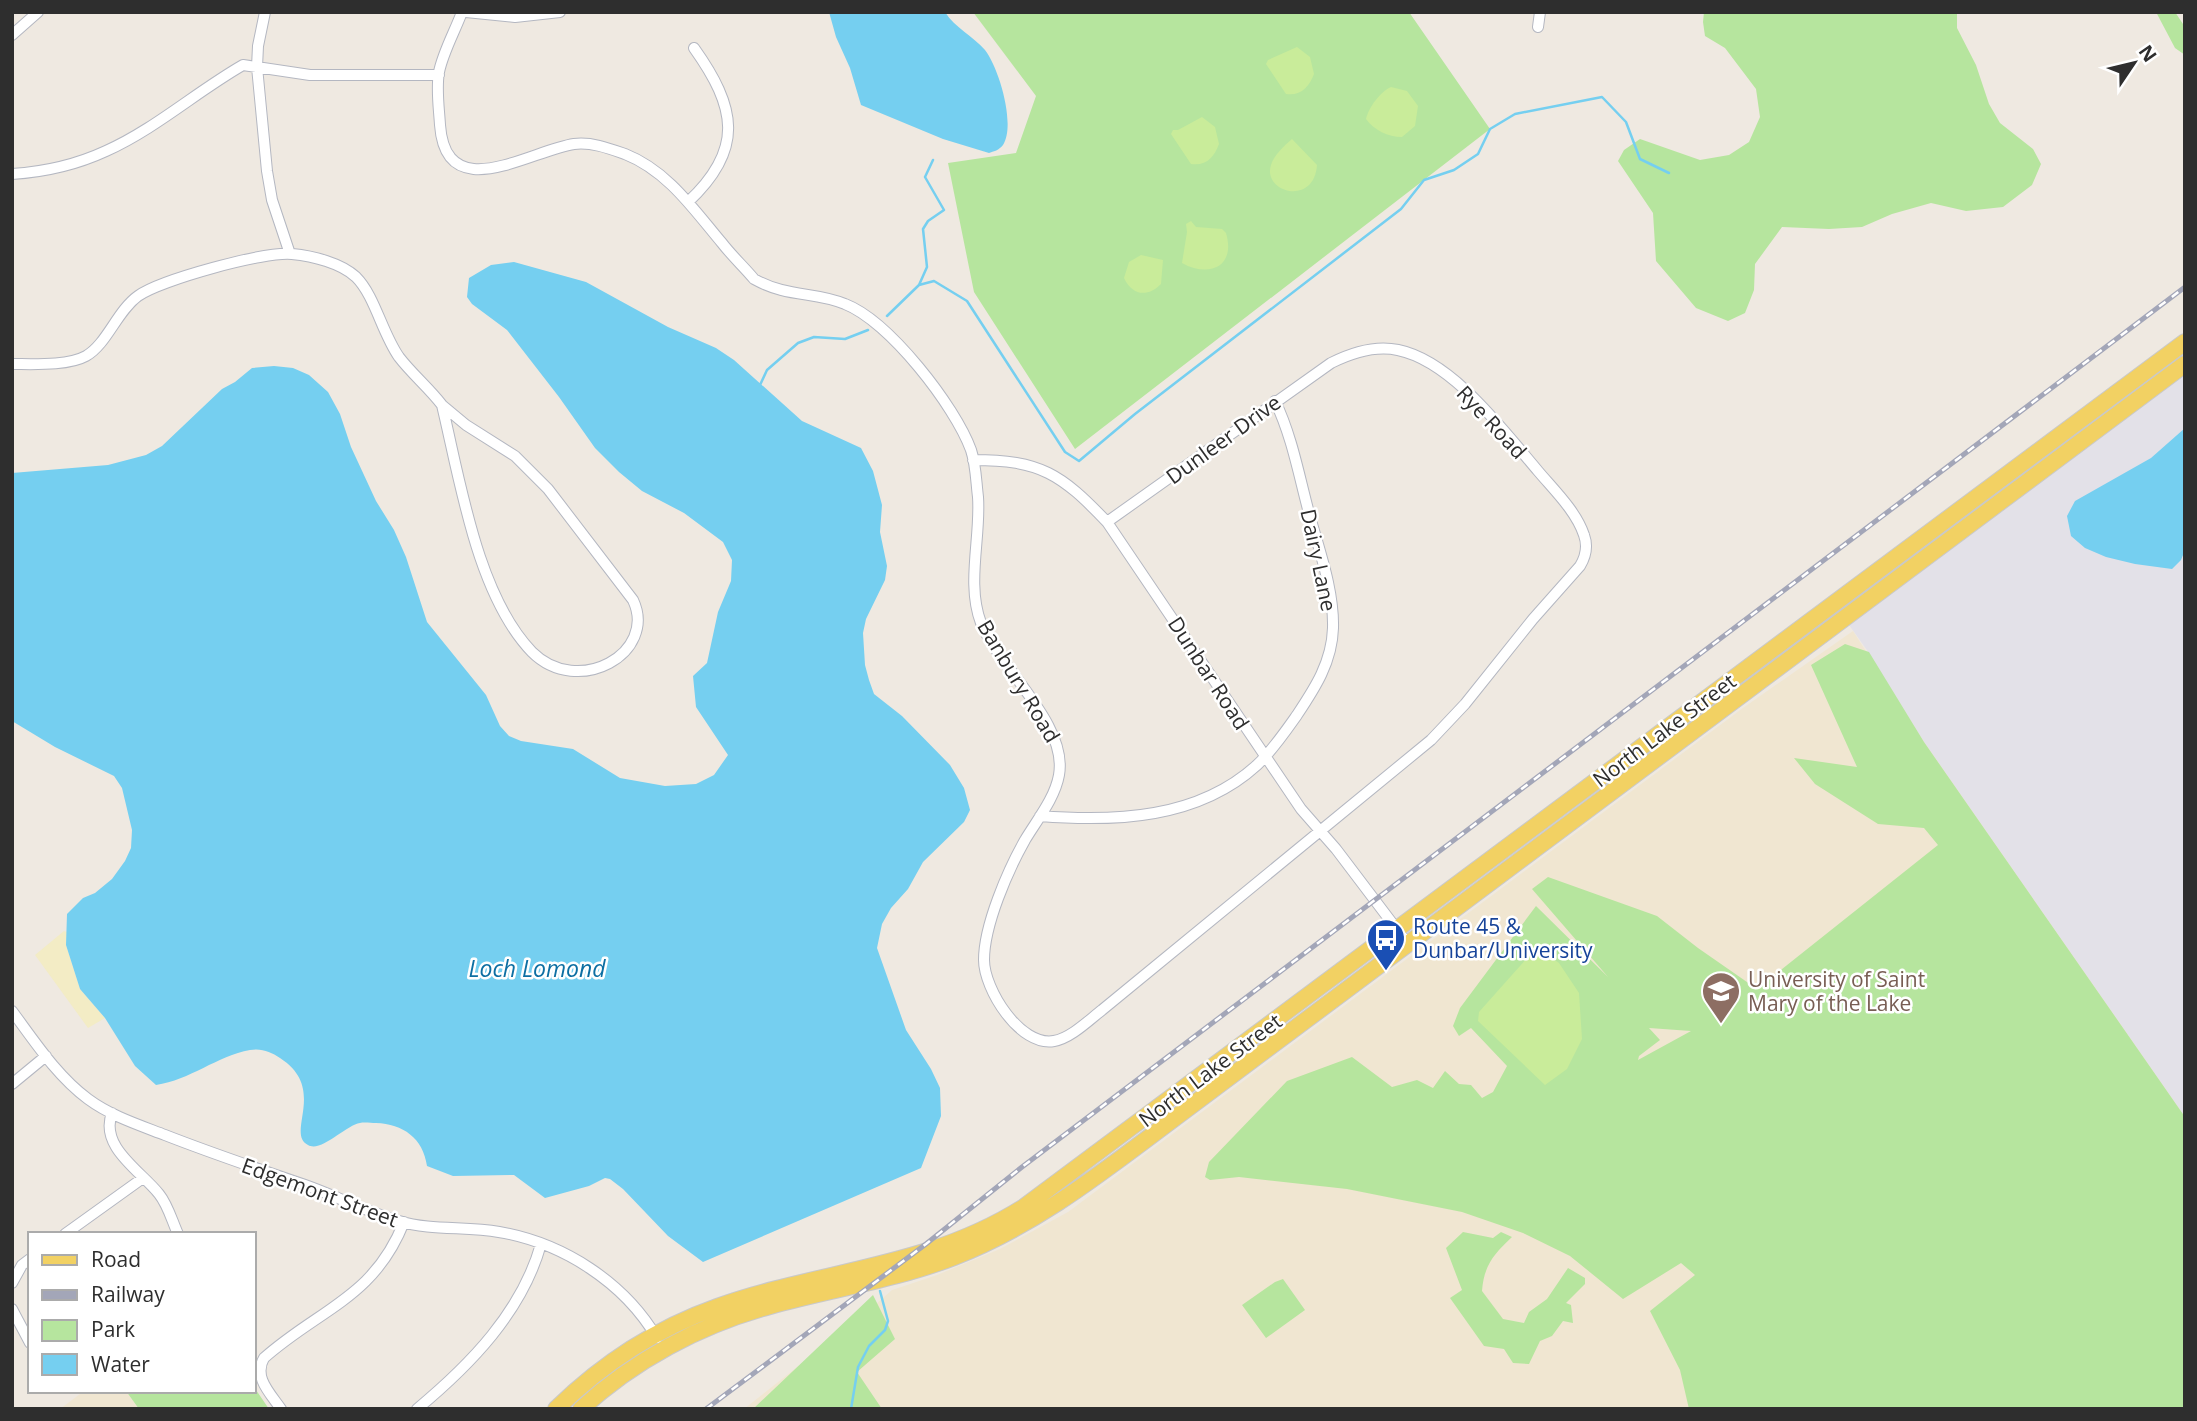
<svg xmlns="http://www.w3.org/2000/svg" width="2197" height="1421" font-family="'Open Sans',sans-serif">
<rect width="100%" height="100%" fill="#efe9e1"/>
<!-- industrial -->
<path fill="#e3e1e8" d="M2185 348V1117L1924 742 1869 653 1837 608Z"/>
<!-- education -->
<path fill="#f0e6d1" d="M1853 631 1924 742 2185 1117V1409H744L868 1311 892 1290 937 1275 1000 1249 1068 1212 1743 708Z
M84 1391H126L139 1409H60Z"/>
<!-- green -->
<path fill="#b6e59e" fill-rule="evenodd" d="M973 12H1409L1490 129 1075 449 974 292 948 163 1016 153 1036 96Z
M1704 12H1957V28L1976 65 1989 104 2000 123 2033 149 2041 164 2032 185 2003 207 1966 211 1931 203 1892 214 1862 227 1829 229 1782 227 1755 264 1754 290 1745 313 1728 321 1696 308 1656 261 1653 213 1618 161 1624 150 1640 139 1700 160 1729 155 1749 142 1760 117 1756 89 1725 48 1705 36 1703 22Z
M2156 12H2175L2185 27V55L2175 48Z
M1845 644 1869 652 1924 742 2185 1117V1409H1689L1680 1370 1650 1311 1695 1275 1681 1263 1623 1299 1570 1256 1523 1233 1462 1212 1347 1189 1239 1177 1210 1180 1205 1177 1209 1162 1287 1081 1352 1057 1392 1087 1417 1080 1433 1088 1445 1071 1459 1084 1471 1085 1482 1098 1493 1092 1507 1066 1471 1028 1459 1036 1453 1026 1460 1008 1536 906 1608 977 1532 889 1548 877 1657 916 1698 948 1757 989 1938 845 1924 828 1878 824 1815 784 1794 758 1857 767 1811 665ZM1649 1028 1691 1031 1638 1060 1639 1056 1660 1040Z
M1463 1232 1493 1238 1501 1232 1512 1237C1494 1254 1484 1265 1482 1291L1503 1319 1524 1323 1529 1312 1547 1299 1568 1268 1585 1278V1284L1566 1303 1571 1305 1573 1323 1563 1321 1552 1336 1540 1341 1529 1364 1513 1363 1504 1349 1484 1346 1450 1298 1462 1290 1446 1248Z
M1283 1279 1305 1310 1266 1338 1242 1305 1275 1282Z
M873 1295 895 1339 857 1372 882 1409H753Z
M254 1387 269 1409H139L126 1391H254Z"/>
<!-- sand -->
<path fill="#f3ecc5" d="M64 931 67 932 66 945 80 989 105 1018 88 1028 35 955Z"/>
<!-- pitch -->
<path fill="#c9ec9a" d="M1297 47 1310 57 1314 74C1309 87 1301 96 1286 94L1266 64 1268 60Z
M1391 87 1407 91 1418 106 1415 126 1402 137C1388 137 1374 130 1366 119 1369 107 1380 92 1391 87Z
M1202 117 1215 127 1219 144C1214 157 1207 166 1191 164L1171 134 1173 130H1178Z
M1292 139 1317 165C1314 207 1262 192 1271 165 1274 155 1284 146 1292 139Z
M1191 221 1196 227 1222 229 1226 233C1236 267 1209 278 1182 263L1187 232 1186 224Z
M1141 255 1163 260 1161 284C1147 298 1132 295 1124 278L1129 262Z
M1537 947 1559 963 1579 993 1582 1039 1567 1069 1545 1085 1478 1021 1479 1012Z"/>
<!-- water -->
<path fill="#75cff0" d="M829 12H945C955 28 973 36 985 50 999 68 1016 125 1003 145 999 150 995 151 989 153L943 139 861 105 850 68 836 37Z
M514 262 586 282 668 327 716 348 734 360 802 421 861 448 873 471 882 505 880 532 887 566 885 580 866 619 863 633 865 665 869 680 874 694 902 716 950 765 964 788 970 810 964 822 923 862 908 889 891 908 882 924 877 948 906 1030 931 1069 940 1088 941 1116 921 1168 703 1262 668 1236 623 1189 610 1179 605 1178 589 1186 545 1198 514 1175 453 1176 427 1166C423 1138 403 1124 376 1123 371 1123 364 1122 360 1123 346 1125 321 1153 308 1145 285 1133 328 1089 280 1058 271 1052 262 1048 250 1050 217 1056 190 1080 156 1085L135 1066 105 1018 80 989 66 945 67 914 83 898 95 893 112 879 125 861 131 848 132 830 122 788 114 776 55 747 12 721V473L108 465 146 455 162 446 222 389 235 382 252 368 274 366 293 368 309 375 328 392 340 414 351 447 376 501 394 530 406 557 427 622 486 695 500 726 509 736 521 741 573 749 620 778 665 786 696 784 714 775 728 755 696 707 693 676 707 663 718 612 731 581 732 560 723 542 684 513 642 491 619 472 595 448 559 397 507 330 472 304 467 297 469 278 491 265Z
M2185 428V550L2181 560 2172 569 2135 564 2106 557 2085 548 2071 536 2067 516 2075 501 2151 458Z"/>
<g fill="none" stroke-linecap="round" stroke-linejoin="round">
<!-- stream -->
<path stroke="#75cff0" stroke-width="2.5" d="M919 285 934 281 967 301 1065 452 1079 461 1135 414 1401 209 1424 180 1454 170 1478 154 1490 129 1515 114 1602 97 1626 122 1640 159 1669 173
M887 316 919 285 927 267 923 229 928 221 944 210 925 177 933 160
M760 385 767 370 798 343 814 337 845 339 868 330
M851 1409 858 1367 869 1346 885 1330 888 1321 880 1291"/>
<defs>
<path id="street" d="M265 12 258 46 257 67 267 171 272 200 290 254
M462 12C455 31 443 52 439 72 436 89 439 108 440 125 446 207 529 151 574 144 592 142 608 148 625 154 668 171 694 210 722 243 732 256 744 267 754 279 788 298 814 291 845 304 889 321 955 406 971 450 976 465 976 481 978 497 981 537 966 584 981 623 1000 669 1068 724 1059 775 1055 798 1037 820 1025 840 1008 870 984 925 984 960 984 989 1020 1047 1054 1041 1071 1038 1089 1020 1102 1010L1431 740 1465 704 1533 619 1580 566C1586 556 1588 546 1584 535 1576 511 1554 490 1538 471 1503 430 1452 361 1398 350 1375 345 1351 353 1331 363L1107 522
M466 12 515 17 560 12
M1538 27 1540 12
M12 35 38 12
M12 174C43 172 78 164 106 151 155 129 196 92 243 65L310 75H439
M688 202C745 149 736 107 694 48
M12 364C33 364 68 366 86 356 107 344 117 311 138 296 160 280 265 251 292 254 313 256 341 263 356 277 375 296 382 333 399 357 412 374 429 388 442 405
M442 405 466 425 515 456 548 489 633 600C658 653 578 698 532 652 477 595 460 480 442 405Z
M973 460C1041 460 1061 474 1107 522L1301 809 1336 849 1408 944
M1040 816C1115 822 1198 819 1257 765 1272 751 1285 732 1297 715 1315 688 1332 662 1333 628 1334 590 1319 550 1309 513 1299 476 1292 436 1275 401
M12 1011C35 1042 57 1076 88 1099 111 1116 139 1125 165 1135 211 1153 258 1169 305 1185 336 1196 367 1212 399 1221 431 1231 466 1226 499 1232 563 1243 624 1282 657 1338
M12 1084 46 1056
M112 1113C99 1147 141 1171 159 1194 168 1205 172 1221 178 1234
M65 1234 143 1178
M12 1283 22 1265 30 1259
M12 1309 30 1343
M281 1409C270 1393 253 1377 264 1358 319 1309 374 1298 404 1222
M417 1409C470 1365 522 1312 541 1244"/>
<path id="primary" d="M556 1409C603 1363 655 1329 717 1307 821 1270 928 1268 1024 1207L2185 342
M581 1409C634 1360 700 1325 770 1306 831 1289 895 1280 954 1257 1034 1226 1100 1174 1168 1123L2185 364"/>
</defs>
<!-- street casing -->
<use href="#street" stroke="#b4b7c1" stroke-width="12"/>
<!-- primary casing -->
<use href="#primary" stroke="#c9c9c9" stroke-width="18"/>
<!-- street -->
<use href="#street" stroke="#fff" stroke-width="10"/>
<!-- primary -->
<use href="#primary" stroke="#f2d163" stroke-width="16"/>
<defs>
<path id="rail" d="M706 1409 926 1244 1022 1167 2185 287"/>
</defs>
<!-- rail casing -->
<use href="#rail" stroke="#a3a6b8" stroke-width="5"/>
<!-- rail -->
<use href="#rail" stroke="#fff" stroke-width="2.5" stroke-dasharray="8" stroke-linecap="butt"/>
</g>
<!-- icons -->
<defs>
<symbol id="bus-pin" viewBox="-11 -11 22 30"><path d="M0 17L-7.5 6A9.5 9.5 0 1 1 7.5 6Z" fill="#1a4fb4" stroke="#fff"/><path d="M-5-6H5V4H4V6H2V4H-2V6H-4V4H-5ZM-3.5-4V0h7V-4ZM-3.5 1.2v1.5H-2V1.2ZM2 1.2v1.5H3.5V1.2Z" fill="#fff"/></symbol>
<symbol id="university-pin" viewBox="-11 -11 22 30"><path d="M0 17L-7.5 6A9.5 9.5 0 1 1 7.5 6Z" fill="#8d6e63" stroke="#fff"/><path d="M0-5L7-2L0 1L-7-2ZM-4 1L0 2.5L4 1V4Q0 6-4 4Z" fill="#fff"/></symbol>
</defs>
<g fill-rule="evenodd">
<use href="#bus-pin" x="1364" y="916" width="44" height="60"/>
<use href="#university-pin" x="1699" y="969" width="44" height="60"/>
</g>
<g text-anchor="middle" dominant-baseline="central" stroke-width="5" stroke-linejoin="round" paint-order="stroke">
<!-- street labels -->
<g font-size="21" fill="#2e2e2e" stroke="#fff">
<text transform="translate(1492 422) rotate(47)">Rye Road</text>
<text transform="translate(1223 439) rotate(-36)">Dunleer Drive</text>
<text transform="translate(1319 560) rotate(78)">Dairy Lane</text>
<text transform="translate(1209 673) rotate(57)">Dunbar Road</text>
<text transform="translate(1019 681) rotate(59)">Banbury Road</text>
<text transform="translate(1664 730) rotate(-37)">North Lake Street</text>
<text transform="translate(1210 1070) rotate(-37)">North Lake Street</text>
<text transform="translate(320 1192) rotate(20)">Edgemont Street</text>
</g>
<!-- transit labels -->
<g font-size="21" fill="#164399" stroke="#fff" text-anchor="start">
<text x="1413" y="926">Route 45 &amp;<tspan x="1413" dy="24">Dunbar/University</tspan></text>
</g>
<!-- education labels -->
<g font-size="21" fill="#785e54" stroke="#fff" text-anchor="start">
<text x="1748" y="979">University of Saint<tspan x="1748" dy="24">Mary of the Lake</tspan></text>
</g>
<!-- water labels -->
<g font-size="23" font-style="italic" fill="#0d6fa3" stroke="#fff">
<text x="537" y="968">Loch Lomond</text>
</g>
</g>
<!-- border -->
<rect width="2197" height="1421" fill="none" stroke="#2e2e2e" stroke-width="28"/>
<!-- legend -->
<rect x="28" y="1232" width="228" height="161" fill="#ffffff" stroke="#ababab" stroke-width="2"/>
<rect x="42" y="1255" width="35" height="10" fill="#f2d163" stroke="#ababab" stroke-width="2"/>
<text x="91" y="1267" font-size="21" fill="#2e2e2e">Road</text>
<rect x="42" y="1290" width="35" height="10" fill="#a3a6b8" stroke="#ababab" stroke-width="2"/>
<text x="91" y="1302" font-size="21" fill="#2e2e2e">Railway</text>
<rect x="42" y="1320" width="35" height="21" fill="#b6e59e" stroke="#ababab" stroke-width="2"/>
<text x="91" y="1337" font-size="21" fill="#2e2e2e">Park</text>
<rect x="42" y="1354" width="35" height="21" fill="#75cff0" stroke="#ababab" stroke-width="2"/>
<text x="91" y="1372" font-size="21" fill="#2e2e2e">Water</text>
<!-- north arrow -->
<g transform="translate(2134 63) rotate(55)" stroke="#ffffff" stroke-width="5" paint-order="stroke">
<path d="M0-5L12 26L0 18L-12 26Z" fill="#2e2e2e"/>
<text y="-10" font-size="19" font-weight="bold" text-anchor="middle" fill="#2e2e2e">N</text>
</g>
</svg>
